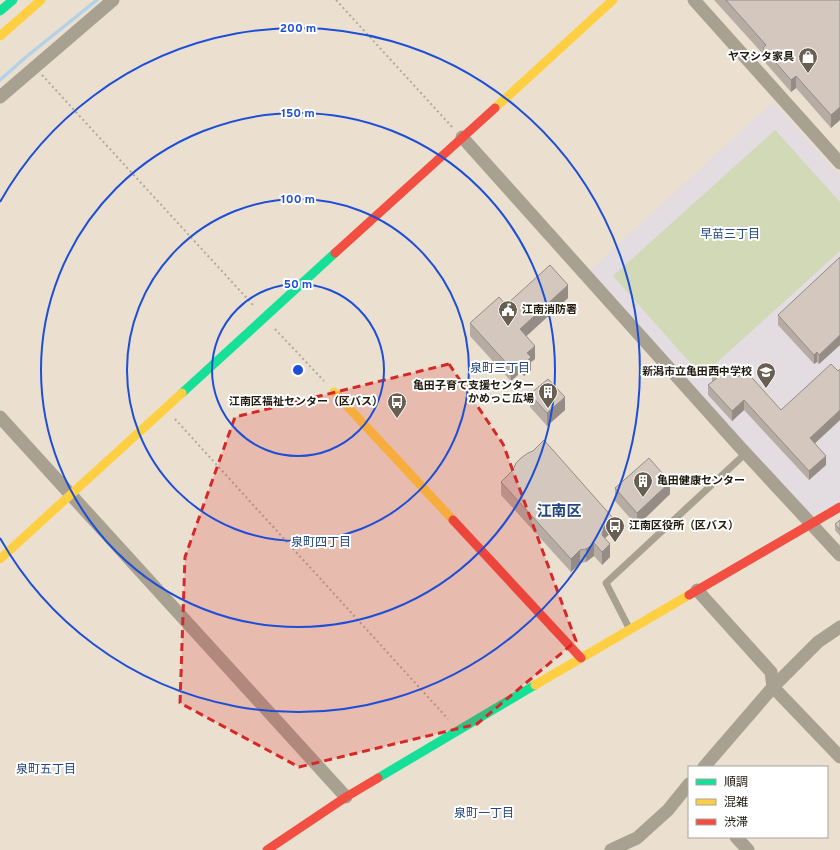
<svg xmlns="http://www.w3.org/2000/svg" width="840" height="850" font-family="Overpass,'Noto Sans JP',sans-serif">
<rect width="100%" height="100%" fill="#ebe0cf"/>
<!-- education -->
<path fill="#e3dce0" d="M773 102 840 176V504L810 516 587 273Z"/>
<!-- green -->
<path fill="#d2d9b7" d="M775 130 840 202V251L702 376 613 276Z"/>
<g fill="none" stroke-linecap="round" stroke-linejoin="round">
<!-- stream -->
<path stroke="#b2d2e8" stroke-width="3.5" d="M0 80 26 57 97 0"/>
<!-- path -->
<path stroke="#b1a99c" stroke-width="2" stroke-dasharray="2 3" stroke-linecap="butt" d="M336 0 453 128
M42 75 254 306
M275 329 324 381
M175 419 448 719"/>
<!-- lane -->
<path stroke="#a8a192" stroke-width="7" d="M629 628 606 583 746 453"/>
<!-- street -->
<path stroke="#a8a192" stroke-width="13" d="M694 0 840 163
M0 97 113 0
M462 137 739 446 840 555
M0 417 346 797
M697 590 771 672 773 687 840 757
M704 767 773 687 818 642 840 627
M736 837 748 850
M611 850 637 838 668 810 689 784"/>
<!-- fast -->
<path stroke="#16e098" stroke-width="9" d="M0 11 13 0
M182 393 335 253
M378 778 535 685"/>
<!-- slow -->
<path stroke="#ffcf43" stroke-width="9" d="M0 36 41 0
M495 108 613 0
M334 392 453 520
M0 559 182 393
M535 685 689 595"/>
<!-- jam -->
<path stroke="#f24e42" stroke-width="9" d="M335 253 495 108
M453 520 581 658
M689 595 840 507
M267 850 346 797 378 778"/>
</g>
<!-- wall -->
<path fill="#b6aca3" d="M714 0H840V120L831 128 796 88 791 92 763 60V54Z
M840 257V345L819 364 817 362 814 364 778 325V315Z
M568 298 526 336 535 359 531 362V370L524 376 520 373 511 381 470 336V323L506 305Z
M725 372 738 377 781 410 840 420 814 443 826 465 809 480 744 410 732 421 708 395V385L712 382V373Z
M530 394 565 410 547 426 530 407Z
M501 482 613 531 605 538 610 557 602 565 594 556 586 562 580 563 571 572 501 495Z
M615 488 670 494 637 526 615 501Z
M840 520V536L835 530V524Z"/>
<!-- shaded-wall -->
<path fill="#948c85" d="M796 76V88L791 92V80Z
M840 107V120L831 128V115Z
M568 285V298L520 342V329Z
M840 335V345L819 364V355Z
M535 346V359L531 362V370L524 376V364L527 353Z
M817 352V362L814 364V355Z
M520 360V373L511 381V368Z
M565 397V410L547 426V413Z
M744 400V410L732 421V411Z
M840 410V420L810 448V438Z
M826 456V465L809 480V471Z
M670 482V494L637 526V513Z
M613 518V531L604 539 602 535 604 527Z
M594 543V556L586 562V549Z
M610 544V557L602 565V552Z
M580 550V563L571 572V559Z"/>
<!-- building -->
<path fill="#d4c8be" stroke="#948c85" d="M726 0H840V107L831 115 796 76 791 80 763 48 766 45Z
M840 257V335L819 355 817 352 814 355 778 315Z
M550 265 568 285 520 329 535 346 527 353 531 357 524 364 520 360 511 368 470 323 499 297 506 305Z
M831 364 838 371 840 369V410L810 438 826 456 809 471 744 400 732 411 708 385 717 378 712 373 719 366 725 372 729 368 738 377 745 370 781 410Z
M548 379 565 397 547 413 530 394Z
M544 440 613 518 604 527 602 535 610 544 602 552 594 543 586 549 580 550 571 559 501 482 513 470 516 463 521 458 528 453 533 451Z
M649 458 670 482 637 513 615 488Z
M840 520V530L835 524Z"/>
<!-- marked area -->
<path fill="#d62828" fill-opacity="0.2" stroke="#d62828" stroke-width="3" stroke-dasharray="8 5" stroke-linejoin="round" d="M449 364 503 444 576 641 477 724 299 767 180 703 185 557 235 417Z"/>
<!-- distance rings -->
<g fill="none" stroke="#1d4ed8" stroke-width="2">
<circle cx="298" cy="370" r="86"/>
<circle cx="298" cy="370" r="171"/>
<circle cx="298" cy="370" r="257"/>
<path d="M0 202A342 342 0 1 1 0 538"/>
</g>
<!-- icons -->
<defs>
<symbol id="shop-pin" viewBox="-11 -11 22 30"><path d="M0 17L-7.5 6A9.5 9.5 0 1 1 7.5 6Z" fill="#685f52" stroke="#fff"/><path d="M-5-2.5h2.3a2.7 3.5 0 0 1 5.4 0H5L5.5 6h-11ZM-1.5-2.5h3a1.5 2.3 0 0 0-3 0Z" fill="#fff"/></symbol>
<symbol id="civic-pin" viewBox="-11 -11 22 30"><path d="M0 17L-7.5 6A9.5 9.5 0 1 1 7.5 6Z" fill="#685f52" stroke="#fff"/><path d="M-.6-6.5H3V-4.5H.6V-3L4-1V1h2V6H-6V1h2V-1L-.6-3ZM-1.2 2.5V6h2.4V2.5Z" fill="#fff"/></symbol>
<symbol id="school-pin" viewBox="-11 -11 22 30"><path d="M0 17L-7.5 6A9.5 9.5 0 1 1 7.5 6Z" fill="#685f52" stroke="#fff"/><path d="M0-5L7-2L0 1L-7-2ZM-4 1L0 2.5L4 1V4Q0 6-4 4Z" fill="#fff"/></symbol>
<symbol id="building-pin" viewBox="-11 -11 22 30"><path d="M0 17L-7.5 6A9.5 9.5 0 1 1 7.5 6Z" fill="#685f52" stroke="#fff"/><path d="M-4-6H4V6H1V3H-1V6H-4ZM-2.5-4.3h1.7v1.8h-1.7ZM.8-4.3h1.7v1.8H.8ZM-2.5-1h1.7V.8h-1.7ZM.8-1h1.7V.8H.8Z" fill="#fff"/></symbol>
<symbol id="bus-pin" viewBox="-11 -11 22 30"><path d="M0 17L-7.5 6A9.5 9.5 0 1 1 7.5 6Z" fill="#685f52" stroke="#fff"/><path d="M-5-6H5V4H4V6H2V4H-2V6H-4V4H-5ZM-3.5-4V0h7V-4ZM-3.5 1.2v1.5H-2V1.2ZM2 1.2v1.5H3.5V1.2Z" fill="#fff"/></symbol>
</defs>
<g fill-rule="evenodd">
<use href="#shop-pin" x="797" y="46" width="22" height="30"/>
<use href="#civic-pin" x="497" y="299" width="22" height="30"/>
<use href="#school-pin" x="755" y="361" width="22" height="30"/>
<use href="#building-pin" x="537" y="381" width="22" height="30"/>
<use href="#bus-pin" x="386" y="391" width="22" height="30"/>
<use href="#building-pin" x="632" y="470" width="22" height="30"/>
<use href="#bus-pin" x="604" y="515" width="22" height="30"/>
</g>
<g text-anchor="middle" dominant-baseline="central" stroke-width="4" stroke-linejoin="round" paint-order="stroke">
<!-- poi labels -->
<g font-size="11" font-weight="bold" fill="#211a0e" stroke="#fff" text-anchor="end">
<text x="794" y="57">ヤマシタ家具</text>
<text x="522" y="310" text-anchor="start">江南消防署</text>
<text x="752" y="372">新潟市立亀田西中学校</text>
<text x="534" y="386">亀田子育て支援センター<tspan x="534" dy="13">かめっこ広場</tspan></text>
<text x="383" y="402">江南区福祉センター（区バス）</text>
<text x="657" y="481" text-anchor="start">亀田健康センター</text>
<text x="629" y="526" text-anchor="start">江南区役所（区バス）</text>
</g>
<!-- neighbourhood labels -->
<g font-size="12" fill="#24467c" stroke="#fff">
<text x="730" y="235">早苗三丁目</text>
<text x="500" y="369">泉町三丁目</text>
<text x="321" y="543">泉町四丁目</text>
<text x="46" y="770">泉町五丁目</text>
<text x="484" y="814">泉町一丁目</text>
</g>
<!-- district labels -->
<g font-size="15" font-weight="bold" fill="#24467c" stroke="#fff">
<text x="559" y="512">江南区</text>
</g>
</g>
<circle cx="298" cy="370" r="6" fill="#1d4ed8" stroke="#fff" stroke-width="2"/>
<g font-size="12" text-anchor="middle" font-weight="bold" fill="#1d4ed8" stroke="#fff" stroke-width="4" stroke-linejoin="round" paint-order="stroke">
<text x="298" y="32">200 m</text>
<text x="298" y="117">150 m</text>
<text x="298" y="203">100 m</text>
<text x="298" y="288">50 m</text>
</g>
<!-- legend -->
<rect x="688" y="766" width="140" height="72" fill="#ffffff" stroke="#a6a39f"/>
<rect x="696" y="779" width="20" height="6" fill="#16e098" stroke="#a6a39f"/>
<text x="724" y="786" font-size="12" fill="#211a0e">順調</text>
<rect x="696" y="799" width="20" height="6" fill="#ffcf43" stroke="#a6a39f"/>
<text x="724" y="806" font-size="12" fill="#211a0e">混雑</text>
<rect x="696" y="819" width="20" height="6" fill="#f24e42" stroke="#a6a39f"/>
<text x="724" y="826" font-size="12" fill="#211a0e">渋滞</text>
</svg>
